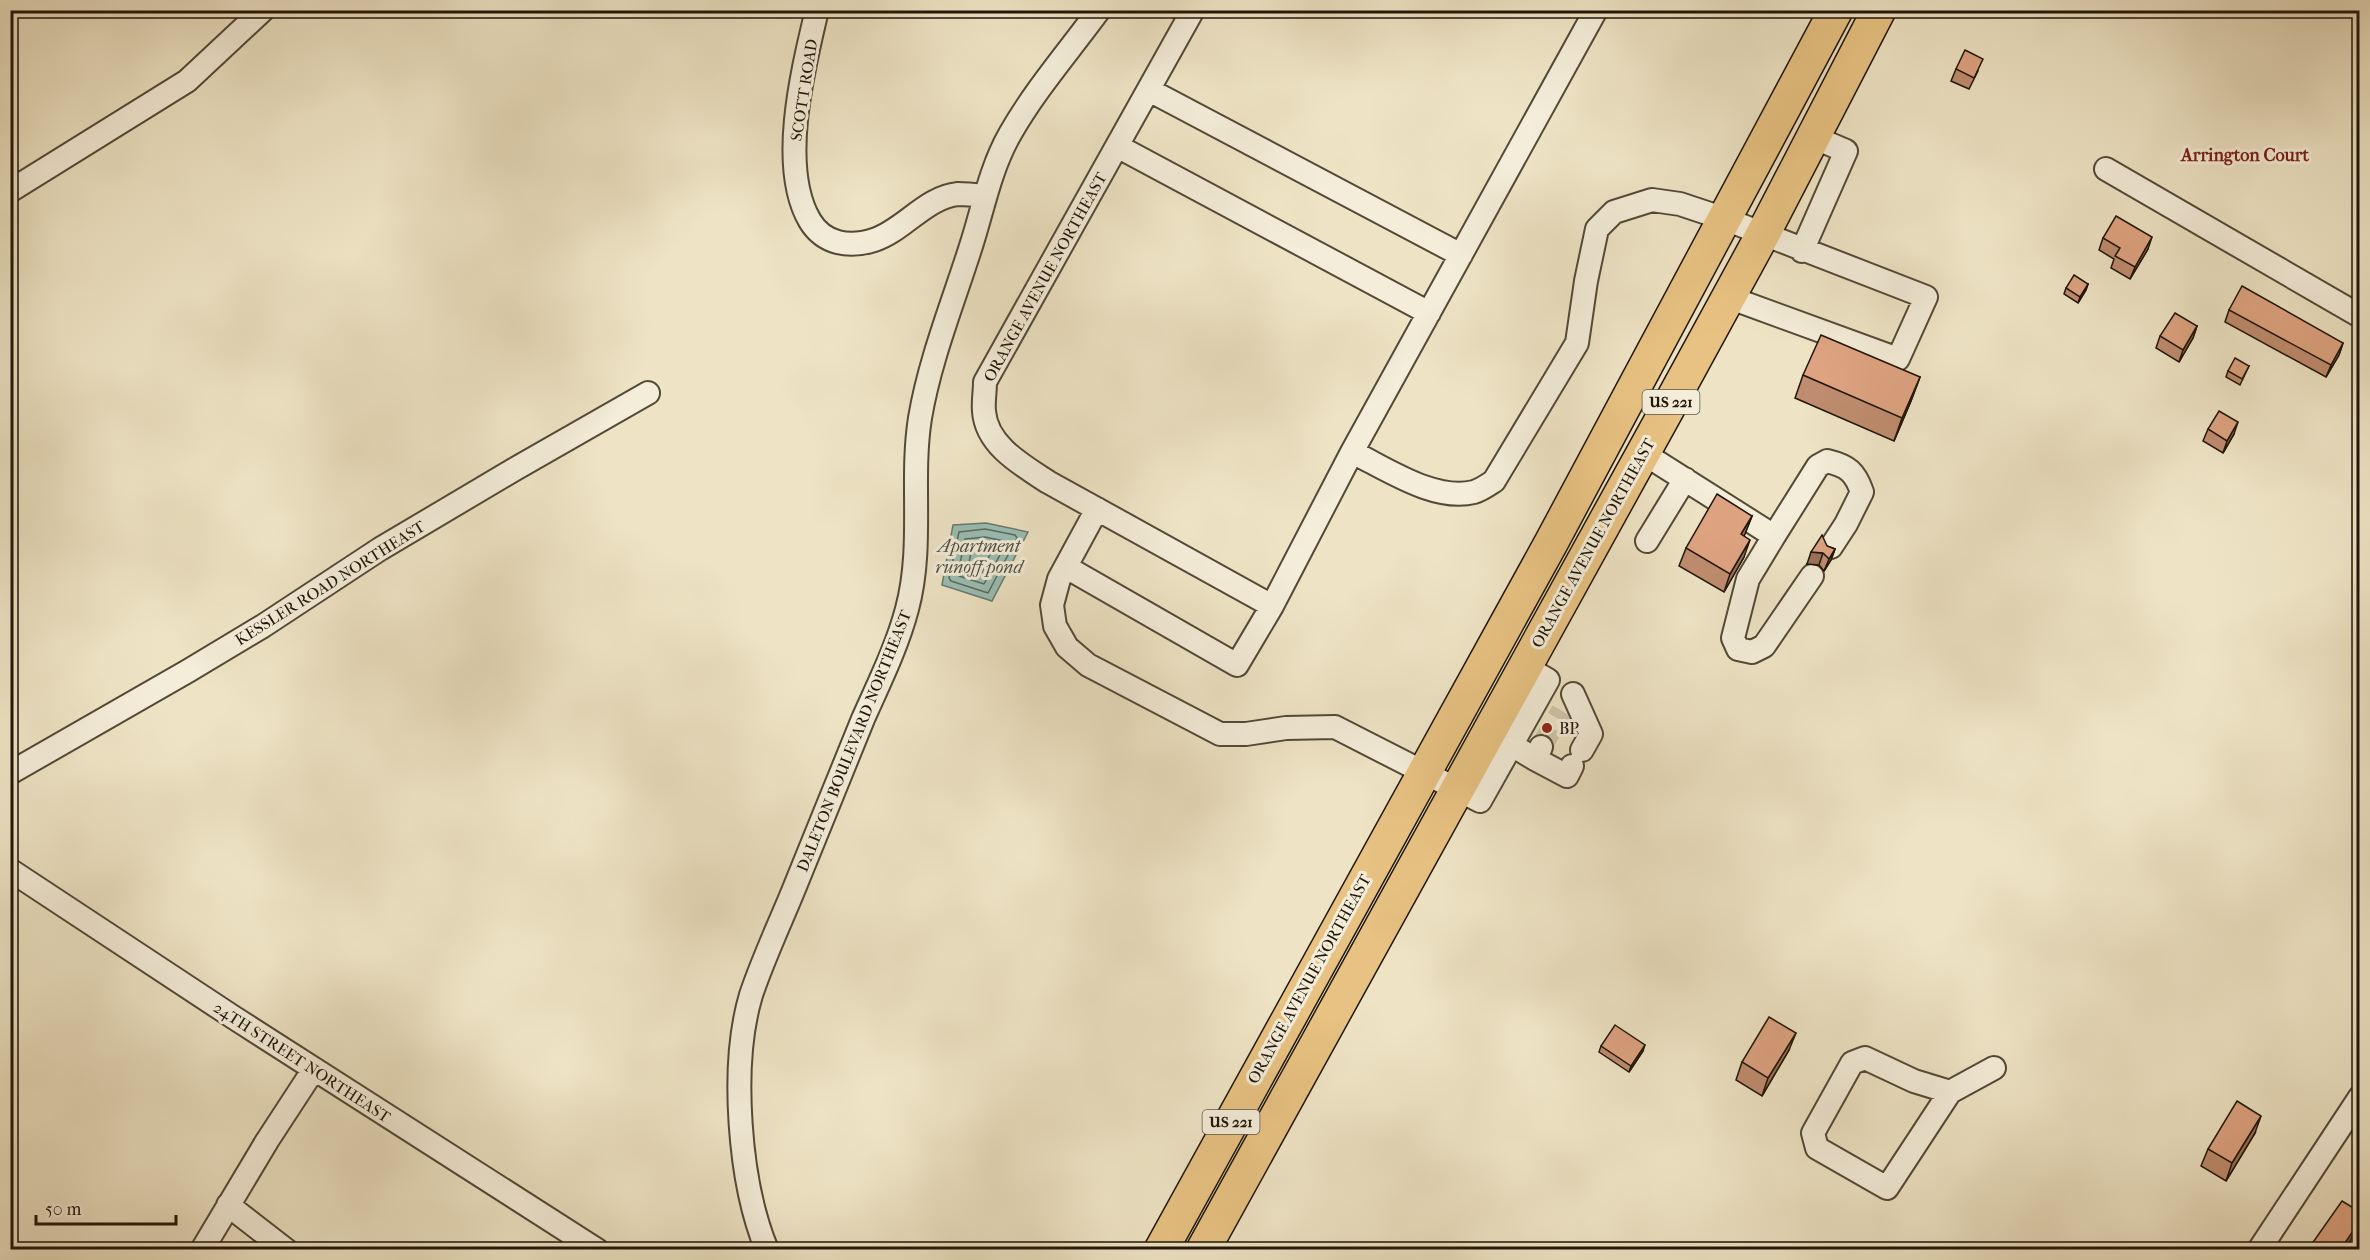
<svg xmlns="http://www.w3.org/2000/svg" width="2370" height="1260" font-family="'IM FELL French Canon',serif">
<rect width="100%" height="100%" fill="#eee4c5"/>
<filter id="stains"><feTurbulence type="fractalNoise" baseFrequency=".00333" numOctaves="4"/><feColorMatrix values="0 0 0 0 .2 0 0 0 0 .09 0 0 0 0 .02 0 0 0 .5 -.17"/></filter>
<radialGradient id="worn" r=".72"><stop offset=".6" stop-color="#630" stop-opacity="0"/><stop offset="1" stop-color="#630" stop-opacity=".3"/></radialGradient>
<!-- water -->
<path fill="#99bfb5" stroke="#687b70" stroke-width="1.5" d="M986 523 1028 532 992 601 942 585 953 525Z"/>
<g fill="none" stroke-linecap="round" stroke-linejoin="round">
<!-- shore -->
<path stroke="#5c6a5e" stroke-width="1.5" d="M985 529 1015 535 1017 538 988 593 951 581 949 578 959 532Z
M985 537 1004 541 1006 544 984 584 959 576 958 573 965 539Z
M984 546 991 547 992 550 982 572 979 573 970 570 968 567 972 548Z"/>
<!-- minor-tunnel -->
<path stroke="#cfc5a9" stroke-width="22" stroke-dasharray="22 11" stroke-linecap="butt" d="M1541 747 1562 711"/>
<defs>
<path id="minor" d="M817 10C803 69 778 167 810 221 824 244 849 248 874 240 903 231 926 197 958 194 967 194 976 195 985 196
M1193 10 985 382C985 392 983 402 984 411 986 445 1022 465 1048 482L1272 606 1352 452
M1596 10 1352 452C1387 469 1435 502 1474 492 1481 490 1488 485 1494 481L1577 343 1586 281 1597 229 1614 212 1652 200 1680 204 1725 219 1926 297 1898 359 1728 297
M1149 90 1461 255
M1117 146 1429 313
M2106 169 2360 316
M10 191 187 81 263 10
M1802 251 1846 151 1813 137
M1643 453 1774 536 1818 466 1827 461C1848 466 1855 472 1862 492L1846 524 1831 547
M1097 509 1059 579 1052 605 1055 626 1067 647 1088 665 1220 734H1246L1286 728 1335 727 1480 801 1548 680 1524 666
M1774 536 1748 579 1733 638 1738 649 1752 652 1764 646 1812 576
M1647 541 1685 479
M1066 567 1237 665 1272 606
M1573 694 1591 734 1582 750
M1500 738 1535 759 1541 747
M1535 759 1567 776 1572 766
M10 773 188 671 263 626 380 549 515 469 648 393
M10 870 233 1017 597 1250
M1950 1092 1914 1081 1865 1058 1852 1063 1813 1133 1817 1148 1887 1188 1950 1092 1994 1068
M228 1205 286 1250
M202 1250 267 1141 314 1069
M767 1250C739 1183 730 1065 751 995 764 956 783 917 798 879 820 826 841 772 863 719 879 683 897 647 907 609 924 546 910 481 920 418 930 359 953 303 971 246 983 209 990 169 1010 134 1035 90 1069 51 1099 10
M2259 1250 2360 1097"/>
<path id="highway" d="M1161 1250 1551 543 1836 10
M1203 1250 1668 408 1763 234 1879 10"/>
</defs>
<!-- minor casing -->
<use href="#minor" stroke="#534937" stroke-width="26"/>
<!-- highway casing -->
<use href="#highway" stroke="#1f1508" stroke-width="36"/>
<!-- minor -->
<use href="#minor" stroke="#f4edd9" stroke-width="22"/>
<!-- highway -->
<use href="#highway" stroke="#e7c282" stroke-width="33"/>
</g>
<!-- wall -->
<path fill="#bf8c6f" stroke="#1f1508" stroke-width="1.5" d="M1956 69 1978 71 1969 89 1951 81Z
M2103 238 2148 249 2130 279 2111 268 2114 259 2099 250Z
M2088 284 2086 290 2078 303 2064 294 2066 288Z
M2229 310 2343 343 2339 355 2326 377 2225 322Z
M2197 326 2193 338 2179 362 2156 348 2160 336Z
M2249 366 2240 385 2226 377 2228 371Z
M1803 375 1920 377 1911 401 1894 441 1795 398Z
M2208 429 2234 434 2223 453 2203 441Z
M1752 516 1744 536V557L1724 592 1679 566 1686 548Z
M1827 546 1835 549 1831 560 1824 571 1819 565 1807 564Z
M1601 1046 1643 1051 1629 1072 1599 1052Z
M1789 1050 1762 1096 1736 1080 1742 1062Z
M2255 1133 2226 1181 2201 1166 2208 1149Z"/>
<!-- shaded-wall -->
<path fill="#9b725a" stroke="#1f1508" stroke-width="1.5" d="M2152 237 2148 249 2130 279 2135 267Z
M2088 284 2086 290 2078 303 2080 297Z
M2197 326 2193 338 2179 362 2183 350Z
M2343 343 2339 355 2326 377 2331 365Z
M1920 377 1911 401 1894 441 1902 418Z
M2238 422 2234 434 2223 453 2227 441Z
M1752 516 1745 534 1735 552 1741 534Z
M1750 540 1744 557 1724 592 1730 574Z
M1835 549 1831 560 1824 571 1829 559Z
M1811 552 1823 553 1819 565 1807 564Z
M1796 1033 1789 1050 1762 1096 1768 1078Z
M1645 1045 1643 1051 1629 1072 1631 1066Z
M2261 1116 2255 1133 2226 1181 2232 1163Z
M2360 1221 2359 1227 2344 1250H2340Z"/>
<!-- building -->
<path fill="#dea381" stroke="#1f1508" stroke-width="1.5" d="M1965 50 1983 59 1974 78 1956 69Z
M2116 216 2152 237 2135 267 2115 256 2120 248 2103 238Z
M2074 275 2088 284 2080 297 2066 288Z
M2242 286 2343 343 2331 365 2229 310Z
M2175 313 2197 326 2183 350 2160 336Z
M1821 335 1920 377 1902 418 1803 375Z
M2235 358 2249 366 2242 379 2228 371Z
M2219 411 2238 422 2227 441 2208 429Z
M1717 494 1752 516 1741 534 1750 540 1730 574 1686 548Z
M1822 535 1827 546 1835 549 1829 559 1823 553 1811 552Z
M1769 1017 1796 1033 1768 1078 1742 1062Z
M1615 1025 1645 1045 1631 1066 1601 1046Z
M2237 1101 2261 1116 2232 1163 2208 1149Z
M2342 1201 2360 1212V1221L2340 1250H2311L2309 1248Z"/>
<!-- markers -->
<circle fill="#8f2418" stroke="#f4edd9" stroke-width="2" cx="1547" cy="728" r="6"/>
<g text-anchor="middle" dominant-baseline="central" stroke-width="6" stroke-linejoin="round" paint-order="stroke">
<!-- shield labels -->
<g fill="#f4edd9" stroke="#5f5647" stroke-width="1.5">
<rect x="1642.5" y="390" width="57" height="24" rx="4.5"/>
<rect x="1202.5" y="1110" width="57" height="24" rx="4.5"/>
</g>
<g font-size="15" font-weight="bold" fill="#1f1508">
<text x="1671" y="402">US 221</text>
<text x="1231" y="1122">US 221</text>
</g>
<!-- street labels -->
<g font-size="16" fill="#1f1508" stroke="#f4edd9">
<text transform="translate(804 90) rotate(-81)">SCOTT ROAD</text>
<text transform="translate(1045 277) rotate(-61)">ORANGE AVENUE NORTHEAST</text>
<text transform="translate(1593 543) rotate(-61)">ORANGE AVENUE NORTHEAST</text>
<text transform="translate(330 583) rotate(-32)">KESSLER ROAD NORTHEAST</text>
<text transform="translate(854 741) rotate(-68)">DALETON BOULEVARD NORTHEAST</text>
<text transform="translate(1309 979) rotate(-61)">ORANGE AVENUE NORTHEAST</text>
<text transform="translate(302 1062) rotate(33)">24TH STREET NORTHEAST</text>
</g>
<!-- poi labels -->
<g font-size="16" fill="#1f1508" stroke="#f4edd9" text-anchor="start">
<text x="1559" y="728">BP</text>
</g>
<!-- neighbourhood labels -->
<g font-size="18" font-weight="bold" fill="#7a1f14" stroke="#f4edd9">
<text x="2245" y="155">Arrington Court</text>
</g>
<!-- water labels -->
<g font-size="18" font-style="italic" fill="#4a5045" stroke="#f4edd9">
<text x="979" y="546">Apartment<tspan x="979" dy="21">runoff pond</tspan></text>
</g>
</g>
<!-- margin -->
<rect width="2370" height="1260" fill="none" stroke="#eee4c5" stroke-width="36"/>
<rect x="12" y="12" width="2346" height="1236" fill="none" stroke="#1f1508" stroke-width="3"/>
<rect x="18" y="18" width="2334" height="1224" fill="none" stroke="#1f1508" stroke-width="1.5"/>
<!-- scale -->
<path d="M36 1215v9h140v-9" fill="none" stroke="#1f1508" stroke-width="3"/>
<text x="45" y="1215" font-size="18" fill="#1f1508" stroke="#f4edd9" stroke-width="4.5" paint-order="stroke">50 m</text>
<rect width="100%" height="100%" filter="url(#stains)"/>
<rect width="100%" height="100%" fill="url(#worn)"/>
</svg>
